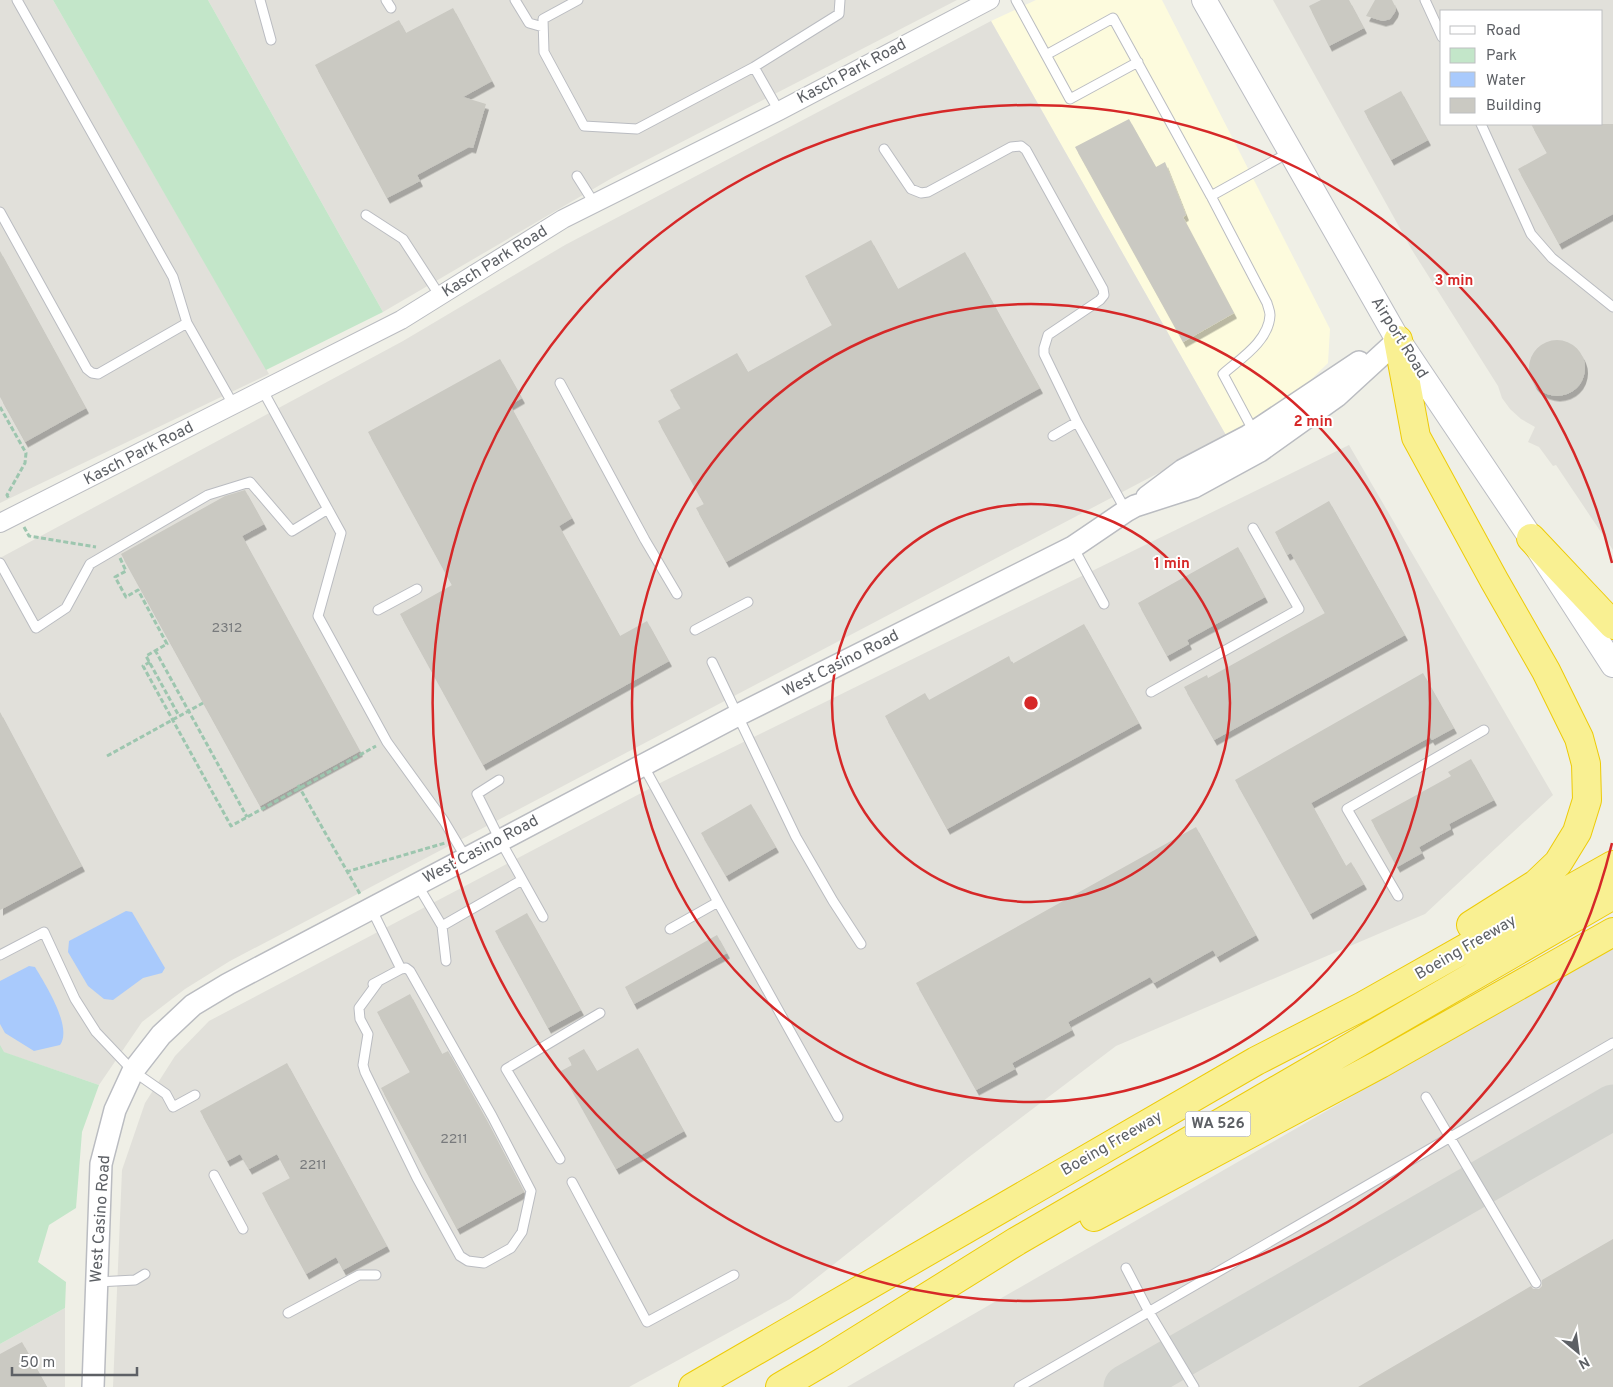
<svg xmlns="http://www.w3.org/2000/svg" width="1613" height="1387" font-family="Overpass,sans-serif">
<defs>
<filter id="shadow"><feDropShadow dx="3" dy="5.5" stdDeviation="0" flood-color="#0004"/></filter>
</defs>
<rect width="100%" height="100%" fill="#efefe6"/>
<!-- commercial -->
<path fill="#fdfbdd" d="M1036 0H1162L1330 329 1328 363 1291 399 1227 437 991 21Z"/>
<!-- industrial -->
<path fill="#e1e0da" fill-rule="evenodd" d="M0 0H53L269 374 0 503Z
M208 0H957L612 178 383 312Z
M1273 0H1613V550L1556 465 1553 466 1539 447 1528 442 1535 427 1521 419 1510 409 1502 398 1498 386 1412 250ZM1442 11H1602V124H1442Z
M991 21 1227 437 230 961 185 989 142 1022 99 1085 0 1051V558L403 341 565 245Z
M1349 445 1553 795 1425 914 1116 1046 969 1157 790 1299 629 1387H113L122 1170 145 1103 175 1056 209 1021 664 781Z
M1613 946V1387H847Z
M65 1308V1387H0V1344Z"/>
<!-- green -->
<path fill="#c3e6c9" d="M53 0H208L383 312 266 370Z
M0 1045 4 1052 99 1085 82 1132 76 1208 49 1225 38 1262 66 1282 65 1308 0 1344Z"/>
<!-- water -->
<path fill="#a9cafc" d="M126 911 132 912 165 968 162 973 143 978 113 1000 104 999 88 986 68 952 69 941Z
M29 966 35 967C45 984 73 1027 60 1045L34 1051 5 1033 0 1024V981Z"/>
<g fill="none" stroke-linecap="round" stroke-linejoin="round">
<!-- taxiway -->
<path stroke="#d2d3ce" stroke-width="45" d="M1126 1387 1613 1107"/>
</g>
<!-- building -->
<path fill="#cac9c2" filter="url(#shadow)" d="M1321 0H1349L1364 28 1329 46 1309 6Z
M1375 0H1392L1396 8 1395 12 1390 19 1383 21 1366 16Z
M453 8 492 81 463 97 486 104 473 148 469 147 417 175 420 181 387 198 315 65 399 20 406 33Z
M1401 91 1428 140 1391 160 1364 111Z
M1129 119 1156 167 1165 162 1186 215 1183 217 1234 313 1183 342 1075 147Z
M1531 124H1613V214L1559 244 1518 169 1547 153Z
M871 240 898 289 965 252 1040 388 726 562 696 508 704 504 658 421 681 408 670 390 737 353 748 372 832 325 805 276Z
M0 251 86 408 25 442 0 397Z
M1529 368a28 28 0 1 1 56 0a28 28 0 1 1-56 0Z
M500 359 522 398 510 405 572 518 559 526 620 636 647 621 669 661 483 765 400 614 452 585 368 432Z
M245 490 264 524 242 536 360 751 260 806 121 554 225 496Z
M1329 501 1405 635 1214 740 1184 687 1207 675 1208 678 1325 613 1291 553 1287 555 1275 532Z
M1238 547 1265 597 1187 640 1189 644 1167 656 1138 603Z
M1084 624 1139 723 947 829 885 716 925 693 929 700 1009 656 1012 664Z
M1423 673 1454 728 1432 740 1430 737 1311 803 1346 866 1351 862 1364 884 1310 914 1235 780Z
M0 712 82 866 0 910Z
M1471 759 1494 800 1449 824 1451 829 1419 847 1422 853 1397 867 1371 820 1451 776 1448 772Z
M751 804 776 847 726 876 701 833Z
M1196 827 1256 935 1217 957 1213 950 1154 983 1150 977 1068 1022 1072 1030 1012 1063 1015 1069 976 1090 916 983Z
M527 913 581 1010 548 1028 495 931Z
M717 935 727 953 634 1004 625 987Z
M410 994 442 1054 448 1051 486 1119 524 1192 457 1229 381 1088 410 1072 377 1012Z
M638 1048 684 1131 616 1169 561 1071 572 1065 568 1058 584 1049 597 1071Z
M287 1063 387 1246 343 1270 336 1257 306 1274 262 1193 290 1178 277 1154 249 1169 240 1154 227 1161 200 1111Z
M1613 1239V1387H1358L1531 1286 1533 1289H1539L1542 1286V1280Z
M22 1342 47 1387H0V1354Z"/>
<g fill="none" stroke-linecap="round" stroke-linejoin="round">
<defs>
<path id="service" d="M17 0 173 277 187 323 234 406
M260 0 271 40
M386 0 391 8
M515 0 529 23 543 27
M578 0 543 19 544 52 584 126 637 129 754 67 839 14 840 0
M1016 0 1046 55 1113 18 1211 196 1290 152
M1425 0 1442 37
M1046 55 1070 99 1138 62
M754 67 779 111
M1481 124 1531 234 1552 258 1613 307
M884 149 911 189 921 193 928 192 1011 147 1021 146 1026 150 1103 289 1104 295 1100 300 1048 335 1044 348V354L1077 422
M577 176 594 203
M1211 196 1267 303C1268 307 1270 311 1270 315 1269 341 1240 359 1223 374L1254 432
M0 212 87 369 92 373 98 374 187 323
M366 215 403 239 440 296
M560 383 645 540 677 594
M263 391 341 533 318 616 387 742 444 821 466 858
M1053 436 1077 422 1126 511
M1073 547 1104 604
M0 563 36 628 66 608 90 564 208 495 250 482 292 531 328 509
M378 610 417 589
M695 630 748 602
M712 662 796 837 833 901 861 944
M1151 692 1299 609 1253 528
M643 765 718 902 670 929
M499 780 477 794 500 840 543 917
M417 884 442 926 446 961
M1398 896 1347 809 1484 730
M718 902 838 1117
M371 908 401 969 373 984
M442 926 522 880
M0 955 44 932 75 999 96 1032 133 1071 166 1094 173 1107 195 1095
M378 982 359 1008 360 1019 368 1034 363 1065 365 1072 417 1178 460 1256 468 1261 484 1263 511 1248 522 1232 531 1191 492 1116 410 971 406 968 401 969
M1426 1097 1536 1283
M560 1159 506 1069 600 1013
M214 1175 243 1229
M572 1182 647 1322 734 1275
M1126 1268 1149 1312 1194 1387
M97 1282 135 1280 145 1274
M288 1313 359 1275H376
M1019 1387 1613 1043"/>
<path id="minor" d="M0 523 401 320 563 219 779 111 990 0"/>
<path id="tertiary" d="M1147 497 1183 470 1248 436 1359 362
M93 1387 101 1164 115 1110 133 1071 161 1035 193 1005 228 984 738 715 1073 547 1126 511 1135 506 1194 487 1260 451 1337 396 1398 340"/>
<path id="secondary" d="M1204 0 1398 340 1531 538 1613 665"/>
<path id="motorway" d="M1398 340 1416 437 1494 580 1546 671 1579 738 1586 764 1587 800 1577 832 1558 863 1536 884 1471 925
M1531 538 1613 625
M1094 1217 1380 1064 1613 932
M693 1387 1256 1061 1363 1006 1613 865
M780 1387 826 1360 1017 1241 1613 895"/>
</defs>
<!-- service casing -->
<use href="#service" stroke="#babcc1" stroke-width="11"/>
<!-- minor casing -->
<use href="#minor" stroke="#babcc1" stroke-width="20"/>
<!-- tertiary casing -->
<use href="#tertiary" stroke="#babcc1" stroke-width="24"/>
<!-- secondary casing -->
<use href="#secondary" stroke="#bbbdc3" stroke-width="26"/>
<!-- motorway casing -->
<use href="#motorway" stroke="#edcb08" stroke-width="30"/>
<!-- path -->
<path stroke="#9dc6af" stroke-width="3" stroke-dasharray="5 2.5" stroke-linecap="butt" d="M0 407 26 453 25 463 7 495 9 499
M24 527 29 536 96 547
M120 558 126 571 115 577 126 597 138 590 167 644 146 656 179 716
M155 650 247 817
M150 662 143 666 231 826 376 746
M107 756 203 703
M298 785 360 894
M346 872 445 843"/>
<!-- service -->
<use href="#service" stroke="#fff" stroke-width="9"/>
<!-- minor -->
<use href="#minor" stroke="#fff" stroke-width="18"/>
<!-- tertiary -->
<use href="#tertiary" stroke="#fff" stroke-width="21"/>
<!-- secondary -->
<use href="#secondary" stroke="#fff" stroke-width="24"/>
<!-- motorway -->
<use href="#motorway" stroke="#f9f092" stroke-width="28"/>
</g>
<!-- distance rings -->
<g fill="none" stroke="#d62828" stroke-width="2.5">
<circle cx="1031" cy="703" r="199"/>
<circle cx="1031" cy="703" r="399"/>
<path d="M1612 843A598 598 0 1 1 1612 563"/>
</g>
<g text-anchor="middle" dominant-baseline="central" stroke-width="4" stroke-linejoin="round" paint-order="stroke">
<!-- number labels -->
<g font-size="14" fill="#787a7c">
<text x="227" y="628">2312</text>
<text x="454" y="1139">2211</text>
<text x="313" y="1165">2211</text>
</g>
<!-- shield labels -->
<rect fill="#fff" stroke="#8e9093" stroke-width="1" x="1185.5" y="1111.5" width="65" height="25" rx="4"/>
<g font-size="15" font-weight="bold" fill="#5d6065">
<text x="1218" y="1124">WA 526</text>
</g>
<!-- street labels -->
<g font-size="16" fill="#5d6065" stroke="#fff">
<text transform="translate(852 72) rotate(-28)">Kasch Park Road</text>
<text transform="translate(495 262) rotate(-32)">Kasch Park Road</text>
<text transform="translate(1399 338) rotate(58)">Airport Road</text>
<text transform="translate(139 454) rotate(-27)">Kasch Park Road</text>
<text transform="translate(841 664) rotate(-27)">West Casino Road</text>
<text transform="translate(481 850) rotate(-28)">West Casino Road</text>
<text transform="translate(1466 948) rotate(-30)">Boeing Freeway</text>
<text transform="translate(1112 1144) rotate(-30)">Boeing Freeway</text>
<text transform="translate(101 1219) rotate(-86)">West Casino Road</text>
</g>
</g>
<circle cx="1031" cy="703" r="8" fill="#d62828" stroke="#fff" stroke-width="2.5"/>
<g font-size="15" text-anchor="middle" font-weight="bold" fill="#d62828" stroke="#fff" stroke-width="4" stroke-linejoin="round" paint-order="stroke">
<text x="1454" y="285">3 min</text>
<text x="1313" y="426">2 min</text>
<text x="1172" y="568">1 min</text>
</g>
<!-- legend -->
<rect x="1440" y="10" width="162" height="115" fill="#ffffff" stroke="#bebfc1"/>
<rect x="1450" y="26" width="25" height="8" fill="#ffffff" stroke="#bebfc1"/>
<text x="1486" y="35" font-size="15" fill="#5d6065">Road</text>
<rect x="1450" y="48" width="25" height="15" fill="#c3e6c9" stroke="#bebfc1"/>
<text x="1486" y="60" font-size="15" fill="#5d6065">Park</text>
<rect x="1450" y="72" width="25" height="15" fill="#a9cafc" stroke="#bebfc1"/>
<text x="1486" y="85" font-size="15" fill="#5d6065">Water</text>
<rect x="1450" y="98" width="25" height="15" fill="#cac9c2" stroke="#bebfc1"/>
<text x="1486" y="110" font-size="15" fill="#5d6065">Building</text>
<!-- north arrow -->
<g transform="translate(1578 1352) rotate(151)" stroke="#ffffff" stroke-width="4" paint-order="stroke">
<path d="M0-4L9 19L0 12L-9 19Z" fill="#5d6065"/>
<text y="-8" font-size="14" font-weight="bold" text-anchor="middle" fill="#5d6065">N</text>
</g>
<!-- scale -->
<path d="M12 1367v8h125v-8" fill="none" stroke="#5d6065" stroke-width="2.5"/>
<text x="20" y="1367" font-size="15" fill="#5d6065" stroke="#ffffff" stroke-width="4" paint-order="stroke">50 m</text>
</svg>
